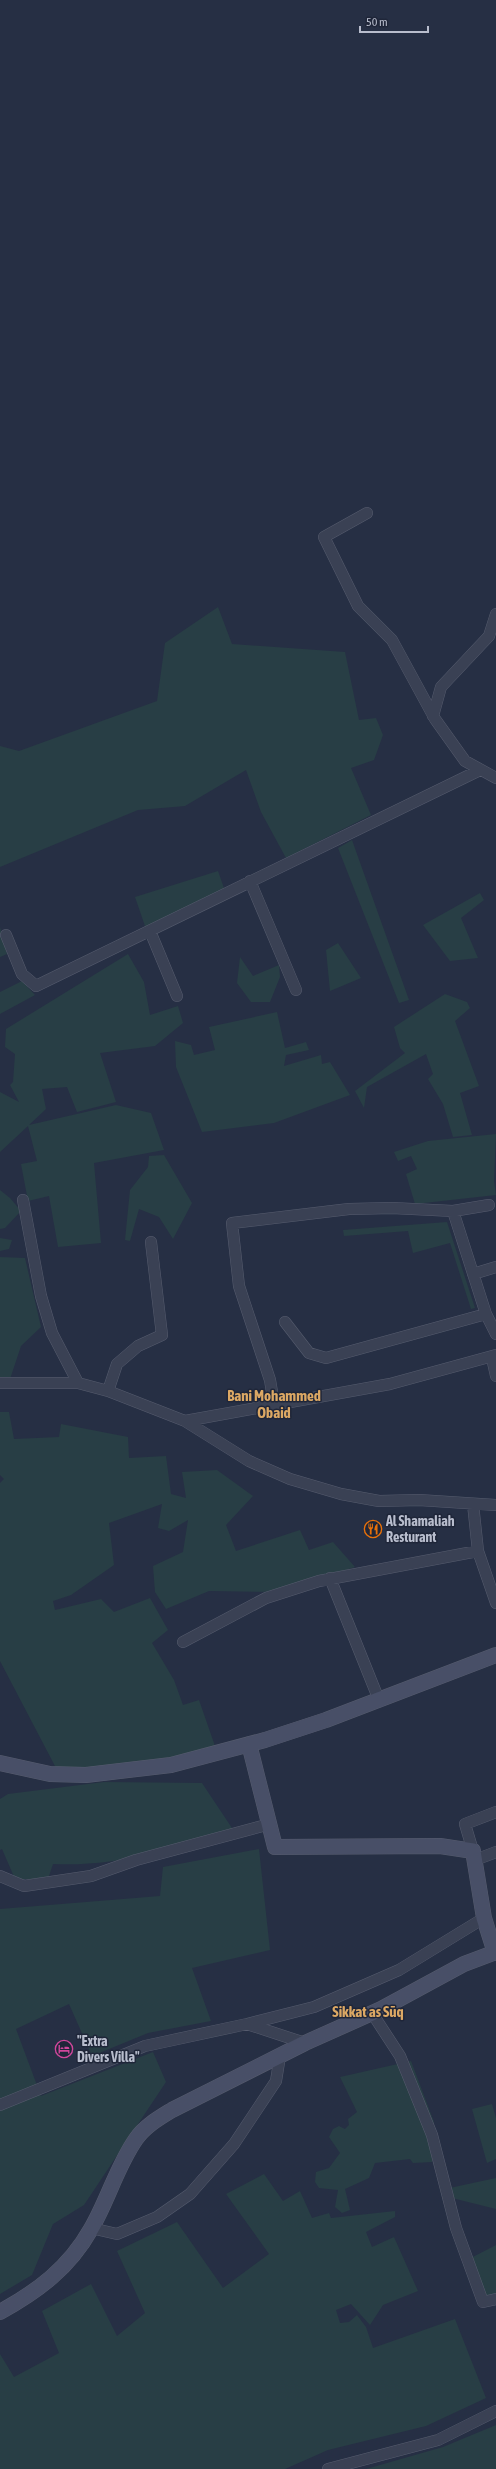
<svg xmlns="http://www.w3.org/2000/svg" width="496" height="2469" font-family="'Asap Condensed',sans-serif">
<rect width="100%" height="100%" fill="#262f44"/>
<!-- green -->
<path fill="#283e45" d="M218 607 232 644 345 652 359 720 376 718 383 735 374 760 351 768 371 815 286 858 261 812 246 770 185 806 138 810 0 867V746L19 751 157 701 165 643Z
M352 840 409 1000 399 1003 338 848Z
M218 871 225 891 146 929 135 897Z
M480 893 484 900 461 918 478 958 450 961 423 925Z
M0 927 7 954 0 957Z
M338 943 361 978 330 991 326 950Z
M128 954 144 982 150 1015 178 1006 183 1023 155 1046 100 1053 116 1102 77 1112 67 1087 42 1089 46 1109 29 1125 116 1105 151 1113 164 1150 94 1163 101 1243 58 1247 49 1196 28 1201 21 1164 37 1161 28 1126 0 1152V1092L19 1102 10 1085 13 1082 15 1054 5 1047 6 1029Z
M240 957 253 976 279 965 280 977 270 1002H251L237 983Z
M22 981 35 995 0 1014V992Z
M445 994 467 1002 470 1008 455 1021 479 1086 460 1093 472 1135 453 1137 443 1104 428 1079 433 1074 426 1054 367 1087 364 1108 355 1091 405 1053 400 1048 394 1027Z
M277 1012 285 1048 306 1042 309 1050 286 1055 284 1066 321 1055 322 1064 330 1062 350 1095 274 1123 202 1132 176 1067 175 1041 191 1045 194 1055 215 1050 209 1027Z
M496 1134 494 1181 496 1195 415 1204 406 1174 417 1169 411 1156 398 1161 394 1152 428 1141Z
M164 1155 192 1203 173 1239 159 1217 139 1209 130 1241 125 1240 130 1190 148 1167 149 1156Z
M0 1190 10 1198 21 1211 5 1228 0 1229Z
M447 1222 475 1308 471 1309 450 1243 413 1253 408 1231 344 1236 343 1230Z
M0 1238 12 1240 9 1249 0 1251Z
M0 1257 25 1258 41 1327 21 1346 9 1382 0 1380Z
M0 1412H9L14 1439 59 1437 61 1424 128 1437 129 1458 166 1456 171 1494 186 1498 182 1472 217 1470 253 1496 226 1525 236 1551 300 1530 309 1550 333 1542 355 1567 280 1592 209 1591 166 1609 155 1592 153 1566 183 1552 188 1520 169 1531 158 1528 162 1504 109 1523 114 1565 71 1595 53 1601 55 1610 101 1599 114 1612 150 1598 168 1630 152 1643 174 1680 183 1705 199 1700 215 1746C163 1761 110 1771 56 1768L0 1661V1483L4 1479 0 1475Z
M104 1782 202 1783 234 1831C175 1849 116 1867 53 1864L48 1879H15L2 1849 0 1850V1799L8 1794Z
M259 1849 270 1950 192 1968 211 2021 148 2033 92 2056 69 2004 16 2029 41 2096 153 2052 166 2082 84 2205 53 2224 32 2275 0 2294V1909L160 1896 163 1867Z
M411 2061 434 2122 432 2127V2162L413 2163 410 2159 375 2163 369 2178 345 2189 350 2210 342 2213 335 2207 338 2190 319 2188 315 2182 316 2172 329 2168 340 2153 329 2137 333 2129 339 2126 345 2129 349 2125 348 2119 357 2112 340 2077Z
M492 2104 496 2118V2159L487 2163 472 2109Z
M264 2174 283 2201 300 2191 312 2218 329 2213 331 2218 395 2211V2217L366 2232 372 2247 394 2237 418 2291 383 2305 370 2325 351 2304 336 2310 340 2323 349 2322 357 2315 366 2327 373 2348 455 2319 486 2398 426 2426 328 2450 285 2469H0V2354L14 2377 59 2353 42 2311 91 2284 117 2336 145 2313 117 2251 177 2222 223 2288 269 2254 226 2194Z
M496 2178V2209L452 2198 445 2189Z
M496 2245V2296L486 2298 469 2259Z
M496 2425V2469H366L443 2447Z"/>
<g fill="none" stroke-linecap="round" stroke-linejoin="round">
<defs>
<path id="street" d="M367 513 324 537 358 606 392 640 435 719 465 761 496 778
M433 716 441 687 489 636 496 614
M250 881 296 990
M150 931 177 996
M6 935 22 974 36 986 480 770
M23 1200 41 1296 52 1333 78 1383 108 1391 185 1421 249 1461 290 1479 341 1494 379 1501 419 1500 496 1505
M453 1211 486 1314 496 1334
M473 1274 496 1267
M285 1322 309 1353 326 1358 486 1314
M492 1358 496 1376
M0 1383H78
M108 1391 117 1364 138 1346 162 1335 151 1242
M274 1404 270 1380 239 1286 232 1223 349 1209 392 1208 453 1211 489 1205
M185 1421 390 1384 496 1355
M473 1504 478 1551 496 1603
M330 1578 379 1700
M183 1642 266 1598 319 1581 478 1551
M473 1851 465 1824 496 1812
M475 1860 496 1852
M0 1876 24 1886 91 1876 136 1860 270 1824
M372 2013 400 2056 432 2135 456 2228 483 2302 496 2299
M247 2024 314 2007 399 1970 484 1918
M0 2105 145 2046 247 2024 305 2043
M91 2228 117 2234 157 2217 190 2194 234 2144 276 2081 280 2056
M328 2469 438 2440 496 2411"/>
<path id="secondary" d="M249 1744 275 1847 440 1846 473 1851 484 1918 495 1953
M0 1763 50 1774 86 1775 171 1765 265 1740 326 1720 496 1655
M0 2312C38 2291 69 2268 91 2229 108 2200 117 2166 136 2139 145 2126 159 2118 172 2110L305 2043 381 2009 464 1964 496 1952"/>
</defs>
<!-- street casing -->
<use href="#street" stroke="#565c6e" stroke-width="12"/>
<!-- secondary casing -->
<use href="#secondary" stroke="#565c6e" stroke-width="16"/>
<!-- street -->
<use href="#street" stroke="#3a4154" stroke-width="11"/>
<!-- secondary -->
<use href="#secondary" stroke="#484f67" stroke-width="15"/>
</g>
<!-- icons -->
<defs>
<symbol id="restaurant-ring" viewBox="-11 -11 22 22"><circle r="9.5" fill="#1f2639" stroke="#e8710a" stroke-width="1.5"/><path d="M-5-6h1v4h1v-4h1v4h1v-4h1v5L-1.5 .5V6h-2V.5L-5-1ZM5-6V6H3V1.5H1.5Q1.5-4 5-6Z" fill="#e8710a"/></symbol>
<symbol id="hotel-ring" viewBox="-11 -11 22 22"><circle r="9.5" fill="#1f2639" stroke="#d1479c" stroke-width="1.5"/><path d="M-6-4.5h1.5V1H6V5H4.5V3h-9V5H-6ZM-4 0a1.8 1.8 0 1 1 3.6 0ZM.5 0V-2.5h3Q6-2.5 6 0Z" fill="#d1479c"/></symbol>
</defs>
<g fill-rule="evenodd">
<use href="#restaurant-ring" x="363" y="1519" width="20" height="20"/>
<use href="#hotel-ring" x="54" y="2039" width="20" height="20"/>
</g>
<g text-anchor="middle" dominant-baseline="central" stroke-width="3" stroke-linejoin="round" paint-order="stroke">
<!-- poi labels -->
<g font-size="14" font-weight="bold" fill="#b8bdcd" stroke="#1f2639" text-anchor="start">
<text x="386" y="1521">Al Shamaliah<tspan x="386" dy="16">Resturant</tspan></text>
<text x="77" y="2041">"Extra<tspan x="77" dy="16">Divers Villa"</tspan></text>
</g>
<!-- neighbourhood labels -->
<g font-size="15" font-weight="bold" fill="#dca864" stroke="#1f2639">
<text x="274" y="1395">Bani Mohammed<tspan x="274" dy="17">Obaid</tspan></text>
<text x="368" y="2011">Sikkat as Sūq</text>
</g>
</g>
<!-- scale -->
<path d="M360 26v6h68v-6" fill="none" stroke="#b8bdcd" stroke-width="2"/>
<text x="366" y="26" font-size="12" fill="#b8bdcd" stroke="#1f2639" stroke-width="3" paint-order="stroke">50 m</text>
</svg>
